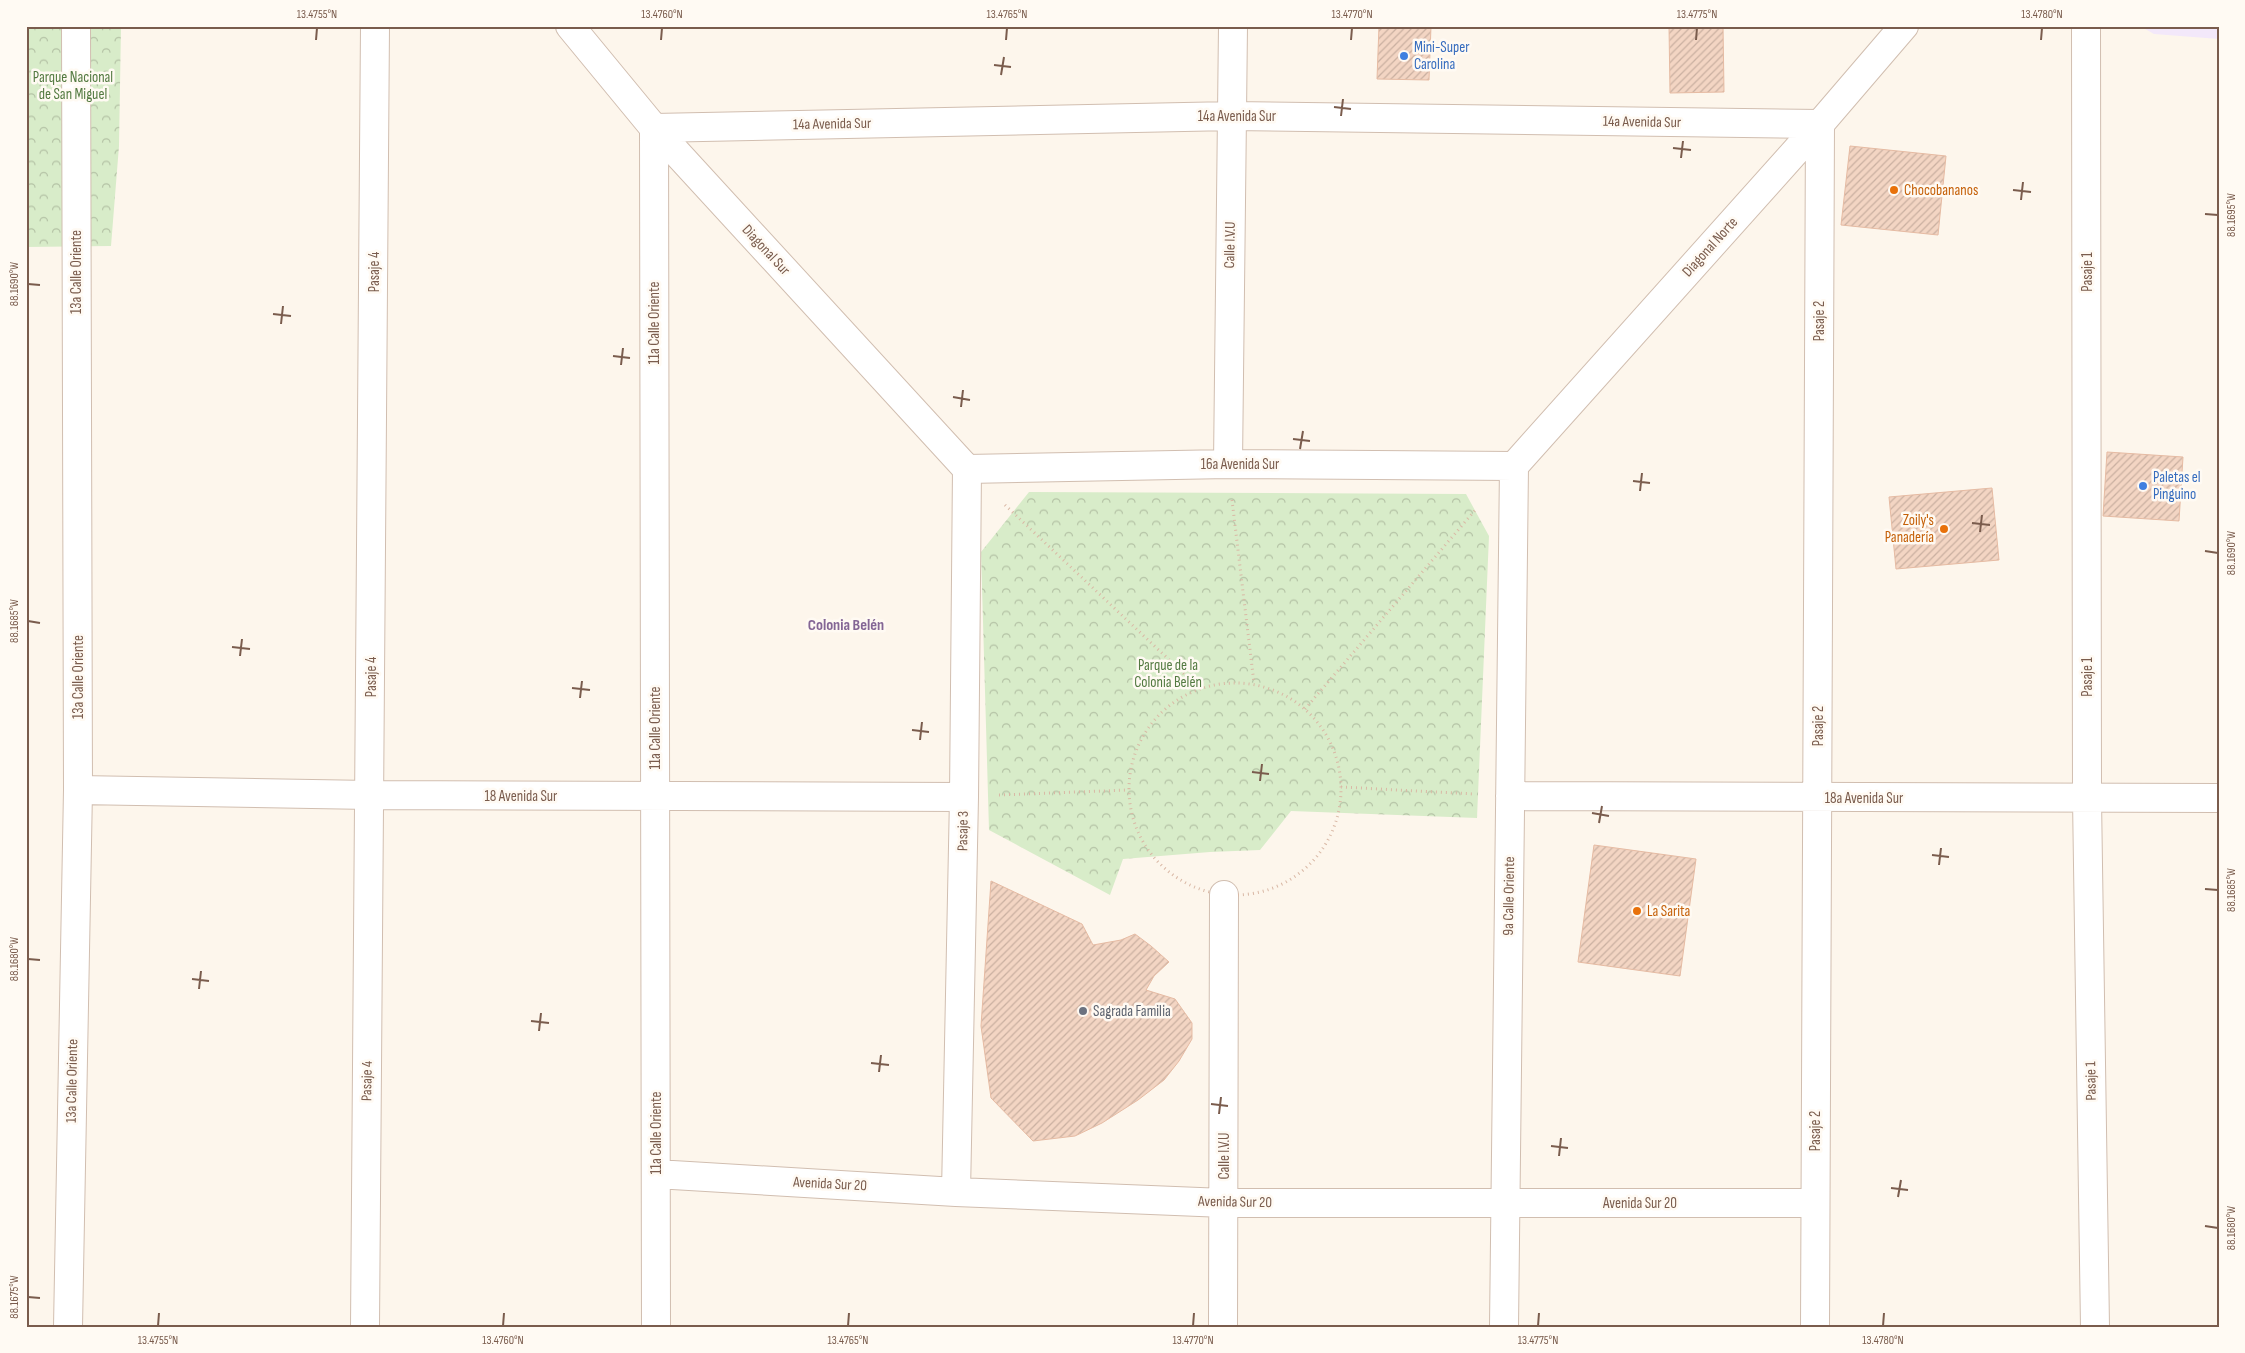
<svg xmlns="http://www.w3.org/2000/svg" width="2245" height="1353" font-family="'Sofia Sans Condensed',sans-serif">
<defs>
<pattern id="park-crowns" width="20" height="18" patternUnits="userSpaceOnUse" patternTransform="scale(1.25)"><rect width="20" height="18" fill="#d8ecc9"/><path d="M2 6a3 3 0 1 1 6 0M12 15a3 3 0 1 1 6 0" fill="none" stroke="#b4c2a5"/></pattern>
<pattern id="building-hatch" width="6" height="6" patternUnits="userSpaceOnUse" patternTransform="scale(1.25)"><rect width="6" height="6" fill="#f3d5c3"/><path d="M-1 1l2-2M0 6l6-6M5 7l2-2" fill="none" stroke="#cab0a1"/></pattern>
</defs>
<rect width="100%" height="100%" fill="#fdf6ec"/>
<!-- education -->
<path fill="#f3e8fa" d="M2140 26H2219V39L2154 34Z"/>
<!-- park -->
<path fill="url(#park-crowns)" d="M26 26H121L119 146 111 246 26 247Z
M1029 492 1466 494 1489 536 1477 818 1291 811 1260 850 1210 852 1123 859 1110 895 989 830 981 552Z"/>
<!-- building -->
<path fill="url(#building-hatch)" stroke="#e6bba3" d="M1379 26H1431L1429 80 1377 79Z
M1669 26H1723L1724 92 1670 93Z
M1850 146 1946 156 1938 235 1841 225Z
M2107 452 2183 457 2179 521 2103 516Z
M1992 488 1999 560 1896 569 1889 497Z
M1594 845 1696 859 1680 976 1578 962Z
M991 881 1082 924 1093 945 1121 940 1135 934 1151 946 1169 962 1154 976 1146 990 1175 999 1192 1023V1039L1179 1061 1164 1080 1138 1100 1102 1123 1075 1136 1033 1141 991 1098 981 1026Z"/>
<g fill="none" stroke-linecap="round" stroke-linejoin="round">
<defs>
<path id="minor" d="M570 26 654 128 967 469
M2086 26 2087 799 2095 1327
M1228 464 1233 26
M1514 466 1820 124 1904 26
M967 469 1228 464 1514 466
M78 790 370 795 964 797
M1510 796 2219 798
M656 1174 956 1192 1224 1203H1814
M956 1192 964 797 967 469
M68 1327 78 790 76 26
M365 1327 375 26
M656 1327 654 128 1232 116 1820 124 1815 1327
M1223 1327 1224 895
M1504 1327 1514 466"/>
</defs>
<!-- minor casing -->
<use href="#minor" stroke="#d1beb0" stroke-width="30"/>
<!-- path -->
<path stroke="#d9b8a5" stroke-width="3" stroke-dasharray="1 4" stroke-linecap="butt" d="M1232 500 1254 683
M1005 505 1199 688
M1129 789a106 106 0 1 1 212 0a106 106 0 1 1-212 0Z
M1305 709 1477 508
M1341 787 1474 794
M999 795 1128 790"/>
<!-- minor -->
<use href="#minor" stroke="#fff" stroke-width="28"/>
</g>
<!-- ticks -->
<path fill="none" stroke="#7a5c4d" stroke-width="2" d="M316 40 317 28M661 40 662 28M1006 40 1007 28M1351 40 1352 28M1696 40 1697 28M2041 40 2042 28M994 65 1011 67M1001 75 1004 57M1334 107 1351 109M1341 116 1343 99M1673 148 1691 150M1681 158 1683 141M2013 190 2031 192M2021 200 2023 182M2205 214 2218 215M28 284 40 285M273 314 291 316M281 324 283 306M613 356 630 358M621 365 623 348M953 397 970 400M961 407 963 390M1293 439 1310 441M1300 449 1303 431M1633 481 1650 483M1640 491 1642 473M1972 523 1990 525M1980 532 1982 515M2205 551 2218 553M28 621 40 623M232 647 250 649M240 656 242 639M572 688 590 690M580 698 582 681M912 730 929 732M920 740 922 722M1252 772 1269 774M1260 781 1262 764M1592 813 1609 816M1599 823 1602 806M1932 855 1949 857M1939 865 1941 848M2205 889 2218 890M28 959 40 960M192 979 209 981M199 989 201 971M531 1021 549 1023M539 1031 541 1013M871 1063 889 1065M879 1072 881 1055M1211 1104 1228 1106M1219 1114 1221 1097M1551 1146 1568 1148M1559 1156 1561 1138M1891 1188 1908 1190M1898 1197 1901 1180M2205 1226 2218 1228M28 1297 40 1298M158 1326 159 1313M503 1326 504 1313M848 1326 849 1313M1193 1326 1194 1313M1538 1326 1539 1313M1883 1326 1884 1313"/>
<!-- markers -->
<g fill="#3f7fe0" stroke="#fffaf3" stroke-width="2">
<circle cx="1404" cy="56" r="5"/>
<circle cx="2143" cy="486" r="5"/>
</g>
<g fill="#e8710a" stroke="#fffaf3" stroke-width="2">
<circle cx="1894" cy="190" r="5"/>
<circle cx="1944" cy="529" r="5"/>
<circle cx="1637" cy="911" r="5"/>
</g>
<circle fill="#6b7280" stroke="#fffaf3" stroke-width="2" cx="1083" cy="1011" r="5"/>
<g text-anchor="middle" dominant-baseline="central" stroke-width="5" stroke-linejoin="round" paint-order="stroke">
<!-- shop labels -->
<g font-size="15" fill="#366cbe" stroke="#fffaf3" text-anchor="start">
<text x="1414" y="47">Mini-Super<tspan x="1414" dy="17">Carolina</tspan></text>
<text x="2153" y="477">Paletas el<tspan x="2153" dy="17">Pinguino</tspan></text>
</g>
<!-- park labels -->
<g font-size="15" fill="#537a41" stroke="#fffaf3">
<text x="73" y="77">Parque Nacional<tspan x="73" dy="17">de San Miguel</tspan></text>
<text x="1168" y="665">Parque de la<tspan x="1168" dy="17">Colonia Belén</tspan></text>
</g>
<!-- street labels -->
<g font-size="15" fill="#7a5c4d" stroke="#fffaf3">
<text x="1237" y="116">14a Avenida Sur</text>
<text transform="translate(1642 122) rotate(1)">14a Avenida Sur</text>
<text transform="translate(832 124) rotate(-1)">14a Avenida Sur</text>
<text transform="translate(1230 245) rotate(-89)">Calle I.V.U</text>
<text transform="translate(1710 247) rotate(-48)">Diagonal Norte</text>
<text transform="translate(766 250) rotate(47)">Diagonal Sur</text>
<text transform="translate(76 272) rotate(-90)">13a Calle Oriente</text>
<text transform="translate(374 272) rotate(-90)">Pasaje 4</text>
<text transform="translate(2087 272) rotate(-90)">Pasaje 1</text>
<text transform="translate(1819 321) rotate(-90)">Pasaje 2</text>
<text transform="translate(654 323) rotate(-90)">11a Calle Oriente</text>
<text x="1240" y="464">16a Avenida Sur</text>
<text transform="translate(78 677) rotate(-90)">13a Calle Oriente</text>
<text transform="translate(371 677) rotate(-90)">Pasaje 4</text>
<text transform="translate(2087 677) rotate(-90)">Pasaje 1</text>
<text transform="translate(1818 726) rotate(-90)">Pasaje 2</text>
<text transform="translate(655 728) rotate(-90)">11a Calle Oriente</text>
<text x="521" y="796">18 Avenida Sur</text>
<text x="1864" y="798">18a Avenida Sur</text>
<text transform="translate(963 831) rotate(-89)">Pasaje 3</text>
<text transform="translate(1509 896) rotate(-89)">9a Calle Oriente</text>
<text transform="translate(72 1081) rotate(-89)">13a Calle Oriente</text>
<text transform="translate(367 1081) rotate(-89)">Pasaje 4</text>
<text transform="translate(2091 1081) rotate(-91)">Pasaje 1</text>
<text transform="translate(1815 1131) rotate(-90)">Pasaje 2</text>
<text transform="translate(656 1133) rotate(-90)">11a Calle Oriente</text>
<text transform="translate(1224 1156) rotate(-90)">Calle I.V.U</text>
<text transform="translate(830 1184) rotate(3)">Avenida Sur 20</text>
<text transform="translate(1235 1202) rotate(1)">Avenida Sur 20</text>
<text x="1640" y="1203">Avenida Sur 20</text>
</g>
<!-- food labels -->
<g font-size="15" fill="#c56008" stroke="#fffaf3" text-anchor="start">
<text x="1904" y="190">Chocobananos</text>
<text x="1934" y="520" text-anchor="end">Zoily's<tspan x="1934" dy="17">Panadería</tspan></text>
<text x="1647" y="911">La Sarita</text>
</g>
<!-- worship labels -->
<g font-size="15" fill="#5b616d" stroke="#fffaf3" text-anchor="start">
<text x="1093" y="1011">Sagrada Familia</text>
</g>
<!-- neighbourhood labels -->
<g font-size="16" font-weight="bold" fill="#846695" stroke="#fffaf3">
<text x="846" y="625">Colonia Belén</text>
</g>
</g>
<!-- border -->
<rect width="2245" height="1353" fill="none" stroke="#fffaf3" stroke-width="55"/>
<rect x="28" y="28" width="2190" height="1298" fill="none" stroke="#7a5c4d" stroke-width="2"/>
<g font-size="12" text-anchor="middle" fill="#7a5c4d">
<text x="317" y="18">13.4755°N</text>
<text x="662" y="18">13.4760°N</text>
<text x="1007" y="18">13.4765°N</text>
<text x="1352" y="18">13.4770°N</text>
<text x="1697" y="18">13.4775°N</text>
<text x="2042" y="18">13.4780°N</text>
<text transform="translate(2231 215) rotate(-90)" y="4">88.1695°W</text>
<text transform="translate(14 284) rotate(-90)" y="4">88.1690°W</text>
<text transform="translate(2231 553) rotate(-90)" y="4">88.1690°W</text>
<text transform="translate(14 621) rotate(-90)" y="4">88.1685°W</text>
<text transform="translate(2231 890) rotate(-90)" y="4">88.1685°W</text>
<text transform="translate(14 959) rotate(-90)" y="4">88.1680°W</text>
<text transform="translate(2231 1228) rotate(-90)" y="4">88.1680°W</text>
<text transform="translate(14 1297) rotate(-90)" y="4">88.1675°W</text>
<text x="158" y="1344">13.4755°N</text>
<text x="503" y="1344">13.4760°N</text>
<text x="848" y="1344">13.4765°N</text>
<text x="1193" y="1344">13.4770°N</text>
<text x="1538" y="1344">13.4775°N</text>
<text x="1883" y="1344">13.4780°N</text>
</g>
</svg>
